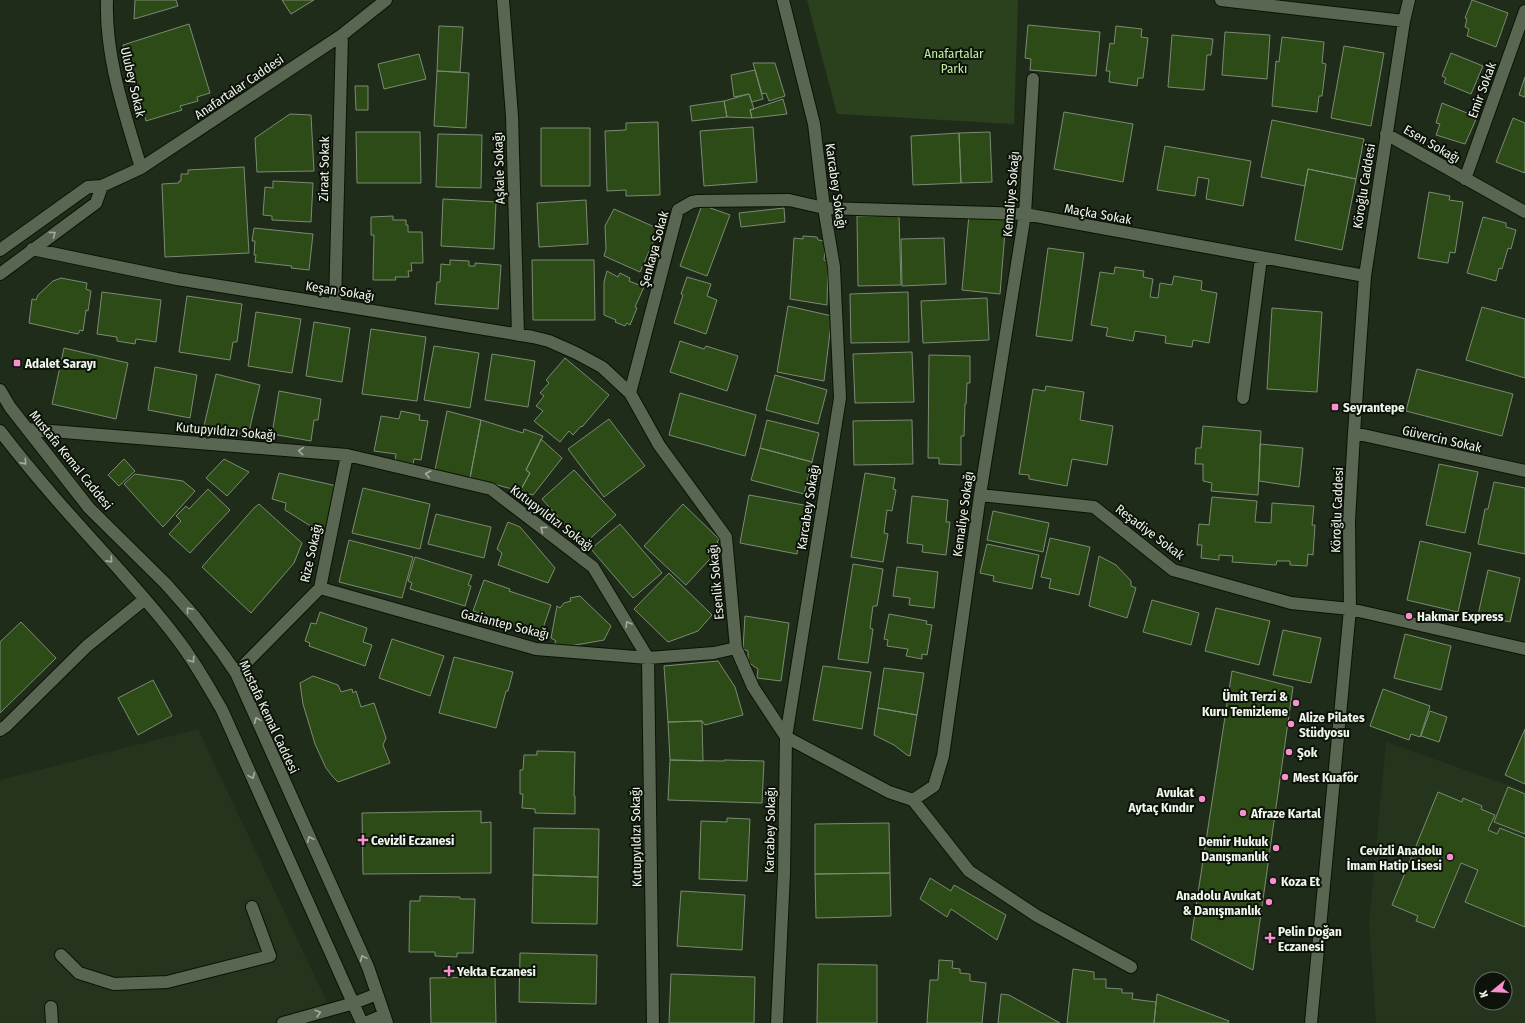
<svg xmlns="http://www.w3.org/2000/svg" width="1525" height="1023" font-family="'Fira Sans Condensed',sans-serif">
<rect width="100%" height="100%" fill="#202c1a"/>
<!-- built -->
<path fill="#25341c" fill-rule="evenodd" d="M198 729 327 1002 285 1023H0V780Z
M1386 742 1525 791V1023H1376L1369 923ZM1481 979H1505V1003H1481Z"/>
<!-- green -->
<path fill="#2b411d" d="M807 0H1018L1014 124 837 114Z"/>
<!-- building -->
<path fill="#2c4b17" stroke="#7c8a75" d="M135 0H176L178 6 134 19Z
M282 0H314L291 14Z
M1472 0 1508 13 1496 47 1467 36 1469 29 1465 27 1467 19 1465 18Z
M189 24 210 93 197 97 198 101 180 106 182 110 146 121 123 45Z
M1028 25 1100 32 1096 76 1030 70 1031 59 1025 58Z
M439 26 463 27 460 72 437 71Z
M1116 26 1142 29 1141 37 1148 38 1143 78H1138L1137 86 1109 82 1110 71H1106L1110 43 1114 44Z
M1225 32 1270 35 1267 79 1222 75Z
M1172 35 1213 39 1211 55H1207L1204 90 1168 87Z
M1282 37 1324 42 1322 63 1326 64 1322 96H1319L1317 112 1272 106 1276 61 1279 62Z
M1344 46 1384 53 1371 126 1331 118Z
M1451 53 1483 66 1471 94 1444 83 1446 78 1442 76Z
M419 54 426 79 384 89 378 64Z
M753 63H775L785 96 769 101 766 93 762 94Z
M755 70 763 99 752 102 749 94 734 97 731 75Z
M437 71 469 73 466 128 434 126Z
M1525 77V97L1519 95Z
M355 86H368V110H356Z
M749 94 754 109 750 110 752 118 727 117 724 101Z
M783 99 787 114 752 118 750 110Z
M724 101 727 117 692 121 690 106Z
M1442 103 1477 117 1465 144 1436 135 1440 124 1436 123Z
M1064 112 1133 124 1123 182 1054 169Z
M290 114 311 115 314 171 257 172 255 138Z
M1513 118 1525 123V173L1496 162Z
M1272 120 1364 139 1356 179 1308 169 1305 186 1261 177Z
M658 122 660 195 626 196V190L607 191 605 131 626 130V123Z
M753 127 757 182 704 186 700 131Z
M541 128H590V186H541Z
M356 132H420L421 183H357Z
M990 132 992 182 961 183 959 133Z
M959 133 961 183 913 185 911 136Z
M438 134 482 135 481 188 436 187Z
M1165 146 1251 161 1243 206 1206 199 1209 179 1198 177 1195 196 1157 190Z
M244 167 249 253 165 257 162 184 179 183V181H181V174H188V170Z
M1308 169 1356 179 1342 250 1295 240Z
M273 181 313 183 311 222 272 220V216L263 215 265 187 273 188Z
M1429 192 1450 196 1449 200 1463 202 1455 253 1450 252 1448 263 1418 258Z
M443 199 496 202 494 249 441 246Z
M586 200 588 244 539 247 537 203Z
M702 205 730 215 707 276 680 266Z
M784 208 785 222 741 227 739 213Z
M614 209 659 229 640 272 604 256 606 249 605 226Z
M899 215 901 285 858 286 857 216Z
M969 215 1006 219 1000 294 962 290Z
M393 216V220H406V225H408V232H422L423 263H411L412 271H408L409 277H395L396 280H373L374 235H371V217Z
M1483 217 1506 223V227L1516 230 1511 249 1508 248 1502 269 1499 268 1496 281 1467 273Z
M254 228 313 234 309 270 291 268 292 266 255 262 256 255H254L255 241H252Z
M803 236 817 237 818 240 826 241 824 260 828 262 827 305 790 299 794 238 803 239Z
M944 238 946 284 902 286 901 239Z
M1048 248 1084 253 1072 341 1036 336Z
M450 260 469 261V266H475V263L501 265 498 309 435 304 437 282H440L441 264 450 265Z
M532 260H594L595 320H533Z
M1115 267 1144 271 1143 277 1153 279 1150 297 1158 298 1160 283 1172 285 1174 276 1202 281 1201 290 1217 293 1209 343 1193 340 1192 347 1165 343 1166 336 1135 331 1133 341 1106 336 1108 328 1091 325 1100 272 1114 274Z
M607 271 618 277 620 273 630 278 629 281 644 287 635 307 637 308 630 325 627 323 625 326 615 322 616 320 604 315V282Z
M687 277 711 284 707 296 717 300 706 334 674 323 683 295 681 294Z
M61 278 87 283 86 289 91 291 88 311 86 310 83 331 80 330 78 334 29 323 32 299 36 300 38 295 53 281Z
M102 292 161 300 156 342 136 339 135 344 117 341V337L97 334Z
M908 292 909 342 851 343 850 294Z
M187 296 242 304 237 342H233L230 360 179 352Z
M987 298 989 340 923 343 921 301Z
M788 306 832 316 824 381 777 372Z
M1482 307 1525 319V378L1466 360Z
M1272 308 1322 312 1317 392 1267 389Z
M256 312 301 319 292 373 248 366Z
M314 322 350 328 342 382 306 376Z
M371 329 426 337 417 401 362 394Z
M680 341 704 349 706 346 738 356 727 391 670 372Z
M434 346 479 353 470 408 424 400Z
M64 348 128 363 116 419 52 404Z
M912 352 914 402 855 403 853 354Z
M492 354 535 361 528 407 485 400Z
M929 355 970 356V383H967L966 404H965L964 436H961V465L939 464V458H928Z
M565 358 609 395 582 427 581 426 573 435 569 431 560 442 534 421 543 411 536 406 544 396 540 393 549 383 546 380Z
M155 367 197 375 190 418 148 410Z
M1417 369 1513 394 1502 436 1406 411Z
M216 374 260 385 248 436 204 426Z
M775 375 827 390 818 424 766 410Z
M1046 386 1084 392 1080 420 1113 426 1107 465 1072 459 1067 486 1029 479V475L1019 474 1033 389 1045 391Z
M279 391 321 399 318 420H314L311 441 272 434Z
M680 393 756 415 745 456 669 435Z
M401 411 420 415 419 420 428 421 421 460 414 459 413 464 395 461 396 454 374 451 381 416 399 419Z
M447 411 481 420 470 478 435 470Z
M609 419 645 466 604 497 568 449Z
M481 420 523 433 524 429 543 436 526 470 530 473 520 491 470 478Z
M767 420 819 433 812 462 760 448Z
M912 420 913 464 854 465 853 421Z
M1203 426 1261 431 1258 495 1211 491 1212 483 1203 481V464H1195L1196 448H1201Z
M541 439 562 458 533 495 520 491 530 473 526 470Z
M1260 444 1303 448 1299 487 1259 481Z
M760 448 812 462 804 494 751 480Z
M124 459 135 471 119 486 108 475Z
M224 459 249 472 227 496 206 478Z
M1439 464 1478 472 1465 533 1426 525Z
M574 470 616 515 583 545 542 499Z
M279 473 337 486 328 530 309 525 285 510 286 503 272 499Z
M865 473 895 478 893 489 896 490 892 511 887 510 884 533 888 534 883 562 851 557Z
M135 474 183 481 195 491 163 527 124 484Z
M1494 482 1525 488V554L1478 544 1485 509H1488Z
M363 488 430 504 420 549 352 533Z
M208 489 230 510 190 553 169 534 181 521 176 516 186 506 189 509Z
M749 495 809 506 805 527 801 526 797 554 740 543Z
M912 496 948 500 946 522H950L946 555 922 552 923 545 907 543Z
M1212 497 1257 501 1255 522 1271 523 1272 503 1314 506 1312 525H1315L1313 555 1308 554 1307 566 1290 565V561H1277L1276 565 1232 562 1233 556 1219 555V560L1201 558 1202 545H1197L1199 524 1209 525Z
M259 504 302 543 294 563 251 613 202 567 254 508Z
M683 504 719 539 717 542 721 547 686 585 644 546Z
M993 511 1049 523 1043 552 987 540Z
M436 514 491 527 484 558 428 544Z
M508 522 520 527 555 568 548 583 498 565 502 553 497 549Z
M620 524 662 573 633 598 591 549Z
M1050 538 1090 547 1079 595 1049 588 1051 579 1041 577Z
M349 540 413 557 402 598 339 582Z
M1420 541 1471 553 1458 612 1407 600Z
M987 544 1039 555 1032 589 993 581 994 576 980 573Z
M1099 556 1116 565 1131 581V586L1136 588 1127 618 1089 606Z
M415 557 472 575 468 585 471 586 465 606 410 589 412 583 408 581Z
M853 564 883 569 877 606H873L870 628 873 629 868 663 838 659Z
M897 567 938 572 934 608 909 605 910 598 893 596Z
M1488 570 1520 578 1510 622 1478 615Z
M669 573 712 615 698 631 668 642 634 609Z
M484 580 510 589 509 591 551 605 541 634 473 611Z
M580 596 611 626 604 640 564 647 554 645 556 641 551 638 557 606 560 608 564 603 571 601 570 598Z
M1152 600 1199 613 1191 645 1143 632Z
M1216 608 1270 621 1259 665 1205 651Z
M320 612 367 628 363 642 372 645 365 666 309 646 310 643 305 641 311 623 316 624Z
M889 614 927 621 926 624 932 625 927 655 922 654V659L906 656 908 649 887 646 888 640 884 639Z
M745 616 789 623 781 681 757 678 758 669 748 662V651L743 649Z
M21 622 56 658 0 713V642Z
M1283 630 1321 638 1311 683 1273 675Z
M1405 634 1451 646 1441 690 1394 678Z
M392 639 444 656 430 696 379 678Z
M454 657 513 672 508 691H506L496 728 439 713Z
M718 661 735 687 743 715 705 725 702 721 668 722 664 666Z
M823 666 871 672 862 729 813 720Z
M884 668 924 673 917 715 878 708Z
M1232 671 1293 687 1253 970 1191 939Z
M313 676 338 685 341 692 352 689 353 693 356 691 361 707 374 703 386 738 383 745 390 763 338 782 333 777 326 768 315 744 303 704 300 683Z
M153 680 172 716 138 735 118 698Z
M1383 689 1430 706 1420 737 1411 734 1409 740 1370 726Z
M878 708 917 715 910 756 907 755 894 745 874 735Z
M1430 711 1447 717 1439 742 1421 736Z
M702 721 703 761 670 760 668 722Z
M1525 729V784L1505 775Z
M537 751 575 752 574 796H575V814L535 813V809L522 808 523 794H520V770H523L524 755H537Z
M670 760 724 761V760L764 761 762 803 668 800Z
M1508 787 1525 794V834L1494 822Z
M1438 792 1462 802 1463 798 1482 806 1481 809 1495 815 1488 830 1497 834 1500 828 1525 838V927L1465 902 1478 870 1461 863 1434 928 1416 921 1418 916 1392 905Z
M481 811V823L491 822V873L363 874 362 813Z
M727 818 750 819 747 881 699 879 701 821 727 822Z
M889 823 890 873 815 874V824Z
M534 828 599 829 598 877 533 875Z
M890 873 891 916 816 918 815 874Z
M533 875 598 877 597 924 532 923Z
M930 878 951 891 954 885 1006 915 997 940 951 909 947 917 920 899Z
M681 891 745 895 742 950 677 946Z
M420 896 460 897V899H475L473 953H457V957L435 956V952H409L410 901H420Z
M520 953 597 955 596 1004 519 1002Z
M939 960 953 961 952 968 960 969V973L970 974V981L986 983 982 1023H927L930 980H938Z
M818 964 877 965V1023H817Z
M1073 969 1094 972V979H1106V988L1122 989V993H1133L1132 999 1156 1002 1154 1023H1067Z
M671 974 755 977 754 1023H669Z
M495 977 496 1023H431L430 978Z
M1001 994 1009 995 1060 1023H998Z
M1157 994 1229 1021 1228 1023H1154Z"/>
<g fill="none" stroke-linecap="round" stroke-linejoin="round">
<defs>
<path id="minor" d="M107 0C105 58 125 114 141 168
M503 0 512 116 518 335
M1221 0 1404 21
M1386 134 1525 212
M1465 179 1525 11
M32 249 177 279 533 337 549 341 576 353 602 367 630 393 659 445 726 537 736 648 753 687 786 737 889 792 913 800 934 786 943 756 980 495 1025 214 1033 79
M0 250 88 187 102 186 141 168 342 35 386 0
M0 274 96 203 102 186
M335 305 342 35
M0 390 10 407 89 508 166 584 195 617 223 654 236 673 368 967 387 1023
M630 393 678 210 692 202 698 201 789 200 824 208 1025 214 1365 276
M1243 398 1261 258
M27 429 347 455 491 489 593 567 648 658 653 1023
M0 431C36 478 76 522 115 565 137 590 159 614 178 640 195 662 208 686 222 710L362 1023
M1354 433 1525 471
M980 495 1094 507 1173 570 1291 603 1350 609 1525 649
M320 588 536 649 648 658 714 653 736 648
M236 673 320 588 347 455
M0 730 6 726 87 646 145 599
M913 800 969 871 1037 916 1131 967
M61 955 79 973 114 984 167 982 270 956 252 907
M51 1007 52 1023
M283 1023 354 1003 377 994
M365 1023 384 1015
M777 1023 784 873 786 737 840 398 834 267 824 208 814 124 783 0
M1311 1023 1350 609 1349 521 1354 433 1365 276 1404 21 1409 0"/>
</defs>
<!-- minor casing -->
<use href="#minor" stroke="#0a1404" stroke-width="14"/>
<!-- minor -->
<use href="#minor" stroke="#596652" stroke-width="12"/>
</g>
<!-- one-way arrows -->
<defs><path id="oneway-chevron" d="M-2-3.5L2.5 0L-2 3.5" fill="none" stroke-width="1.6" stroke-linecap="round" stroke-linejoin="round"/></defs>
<g stroke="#a4ae9e">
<use href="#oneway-chevron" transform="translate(53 234) rotate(-36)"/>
<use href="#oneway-chevron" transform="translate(301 451) rotate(-175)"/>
<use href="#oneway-chevron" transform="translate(24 462) rotate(49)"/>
<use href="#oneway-chevron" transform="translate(428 474) rotate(-167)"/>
<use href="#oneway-chevron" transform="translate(543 529) rotate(-143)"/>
<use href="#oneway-chevron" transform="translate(110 560) rotate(48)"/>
<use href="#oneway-chevron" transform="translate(189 610) rotate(-130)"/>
<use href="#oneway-chevron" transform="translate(628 624) rotate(-121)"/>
<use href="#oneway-chevron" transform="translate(192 660) rotate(56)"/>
<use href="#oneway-chevron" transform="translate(257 720) rotate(-114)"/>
<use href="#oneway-chevron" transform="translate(252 776) rotate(66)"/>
<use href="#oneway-chevron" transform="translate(310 839) rotate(-114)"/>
<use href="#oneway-chevron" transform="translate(363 958) rotate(-114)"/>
<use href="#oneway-chevron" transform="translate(318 1013) rotate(-16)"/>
</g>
<!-- markers -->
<g fill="#f790cd" stroke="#0d120a" stroke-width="1.5">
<rect x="13" y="359" width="8" height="8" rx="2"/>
<rect x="1331" y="403" width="8" height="8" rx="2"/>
<circle cx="1409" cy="616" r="4"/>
<circle cx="1296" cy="703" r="4"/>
<circle cx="1291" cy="724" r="4"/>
<circle cx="1289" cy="752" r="4"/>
<circle cx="1285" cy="777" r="4"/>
<circle cx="1202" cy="799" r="4"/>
<circle cx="1243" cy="813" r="4"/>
<path d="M361 834h4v4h4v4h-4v4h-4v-4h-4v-4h4z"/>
<circle cx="1276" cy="848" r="4"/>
<circle cx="1450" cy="857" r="4"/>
<circle cx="1273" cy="881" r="4"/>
<circle cx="1269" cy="902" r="4"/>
<path d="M1268 932h4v4h4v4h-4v4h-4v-4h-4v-4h4z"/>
<path d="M447 965h4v4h4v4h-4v4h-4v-4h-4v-4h4z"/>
</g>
<g text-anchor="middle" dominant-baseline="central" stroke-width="4" stroke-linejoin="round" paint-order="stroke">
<!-- park labels -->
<g font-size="13" fill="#bef1a1" stroke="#0d120a">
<text x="954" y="53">Anafartalar<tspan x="954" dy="15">Parkı</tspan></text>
</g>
<!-- street labels -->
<g font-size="13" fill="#eff7eb" stroke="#0d120a">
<text transform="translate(133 82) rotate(77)">Ulubey Sokak</text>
<text transform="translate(239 87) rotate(-34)">Anafartalar Caddesi</text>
<text transform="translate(1482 90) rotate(-70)">Emir Sokak</text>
<text transform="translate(1432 144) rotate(30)">Esen Sokağı</text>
<text transform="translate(499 168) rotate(-92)">Aşkale Sokağı</text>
<text transform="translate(324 169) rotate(-89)">Ziraat Sokak</text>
<text transform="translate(836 186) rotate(82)">Karcabey Sokağı</text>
<text transform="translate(1364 186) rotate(-81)">Köroğlu Caddesi</text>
<text transform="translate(1011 194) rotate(-85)">Kemaliye Sokağı</text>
<text transform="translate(1098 214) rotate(10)">Maçka Sokak</text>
<text transform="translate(654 249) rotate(-75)">Şenkaya Sokak</text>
<text transform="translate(340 291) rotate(9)">Keşan Sokağı</text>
<text transform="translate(226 431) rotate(5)">Kutupyıldızı Sokağı</text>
<text transform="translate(1442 439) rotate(13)">Güvercin Sokak</text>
<text transform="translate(71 460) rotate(51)">Mustafa Kemal Caddesi</text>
<text transform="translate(808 507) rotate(-81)">Karcabey Sokağı</text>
<text transform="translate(1337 510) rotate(-88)">Köroğlu Caddesi</text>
<text transform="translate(963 514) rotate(-82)">Kemaliye Sokağı</text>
<text transform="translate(552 518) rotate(37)">Kutupyıldızı Sokağı</text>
<text transform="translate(1150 532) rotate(37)">Reşadiye Sokak</text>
<text transform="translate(311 553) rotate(-77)">Rize Sokağı</text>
<text transform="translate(716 582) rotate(-95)">Esenlik Sokağı</text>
<text transform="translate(505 624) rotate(14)">Gaziantep Sokağı</text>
<text transform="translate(269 717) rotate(65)">Mustafa Kemal Caddesi</text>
<text transform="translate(770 830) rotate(-89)">Karcabey Sokağı</text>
<text transform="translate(636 837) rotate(-91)">Kutupyıldızı Sokağı</text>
</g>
<!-- poi labels -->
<g font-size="13" font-weight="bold" fill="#eff7eb" stroke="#0d120a" text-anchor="start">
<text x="25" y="363">Adalet Sarayı</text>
<text x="1343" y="407">Seyrantepe</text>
<text x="1417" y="616">Hakmar Express</text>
<text x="1288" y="696" text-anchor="end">Ümit Terzi &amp;<tspan x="1288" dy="15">Kuru Temizleme</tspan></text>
<text x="1299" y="717">Alize Pilates<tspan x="1299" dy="15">Stüdyosu</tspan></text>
<text x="1297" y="752">Şok</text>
<text x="1293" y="777">Mest Kuaför</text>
<text x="1194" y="792" text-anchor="end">Avukat<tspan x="1194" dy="15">Aytaç Kındır</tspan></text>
<text x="1251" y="813">Afraze Kartal</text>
<text x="371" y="840">Cevizli Eczanesi</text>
<text x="1268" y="841" text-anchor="end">Demir Hukuk<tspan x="1268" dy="15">Danışmanlık</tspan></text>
<text x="1442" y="850" text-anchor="end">Cevizli Anadolu<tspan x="1442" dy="15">İmam Hatip Lisesi</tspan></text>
<text x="1281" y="881">Koza Et</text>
<text x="1261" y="895" text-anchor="end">Anadolu Avukat<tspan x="1261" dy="15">&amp; Danışmanlık</tspan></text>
<text x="1278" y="931">Pelin Doğan<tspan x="1278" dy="15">Eczanesi</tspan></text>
<text x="457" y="971">Yekta Eczanesi</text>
</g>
</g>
<!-- north arrow -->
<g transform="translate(1493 991) rotate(252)"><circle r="19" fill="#0d120a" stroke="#676e64"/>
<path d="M0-3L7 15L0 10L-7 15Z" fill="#f790cd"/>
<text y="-6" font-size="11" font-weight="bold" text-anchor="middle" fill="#eff7eb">K</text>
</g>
</svg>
